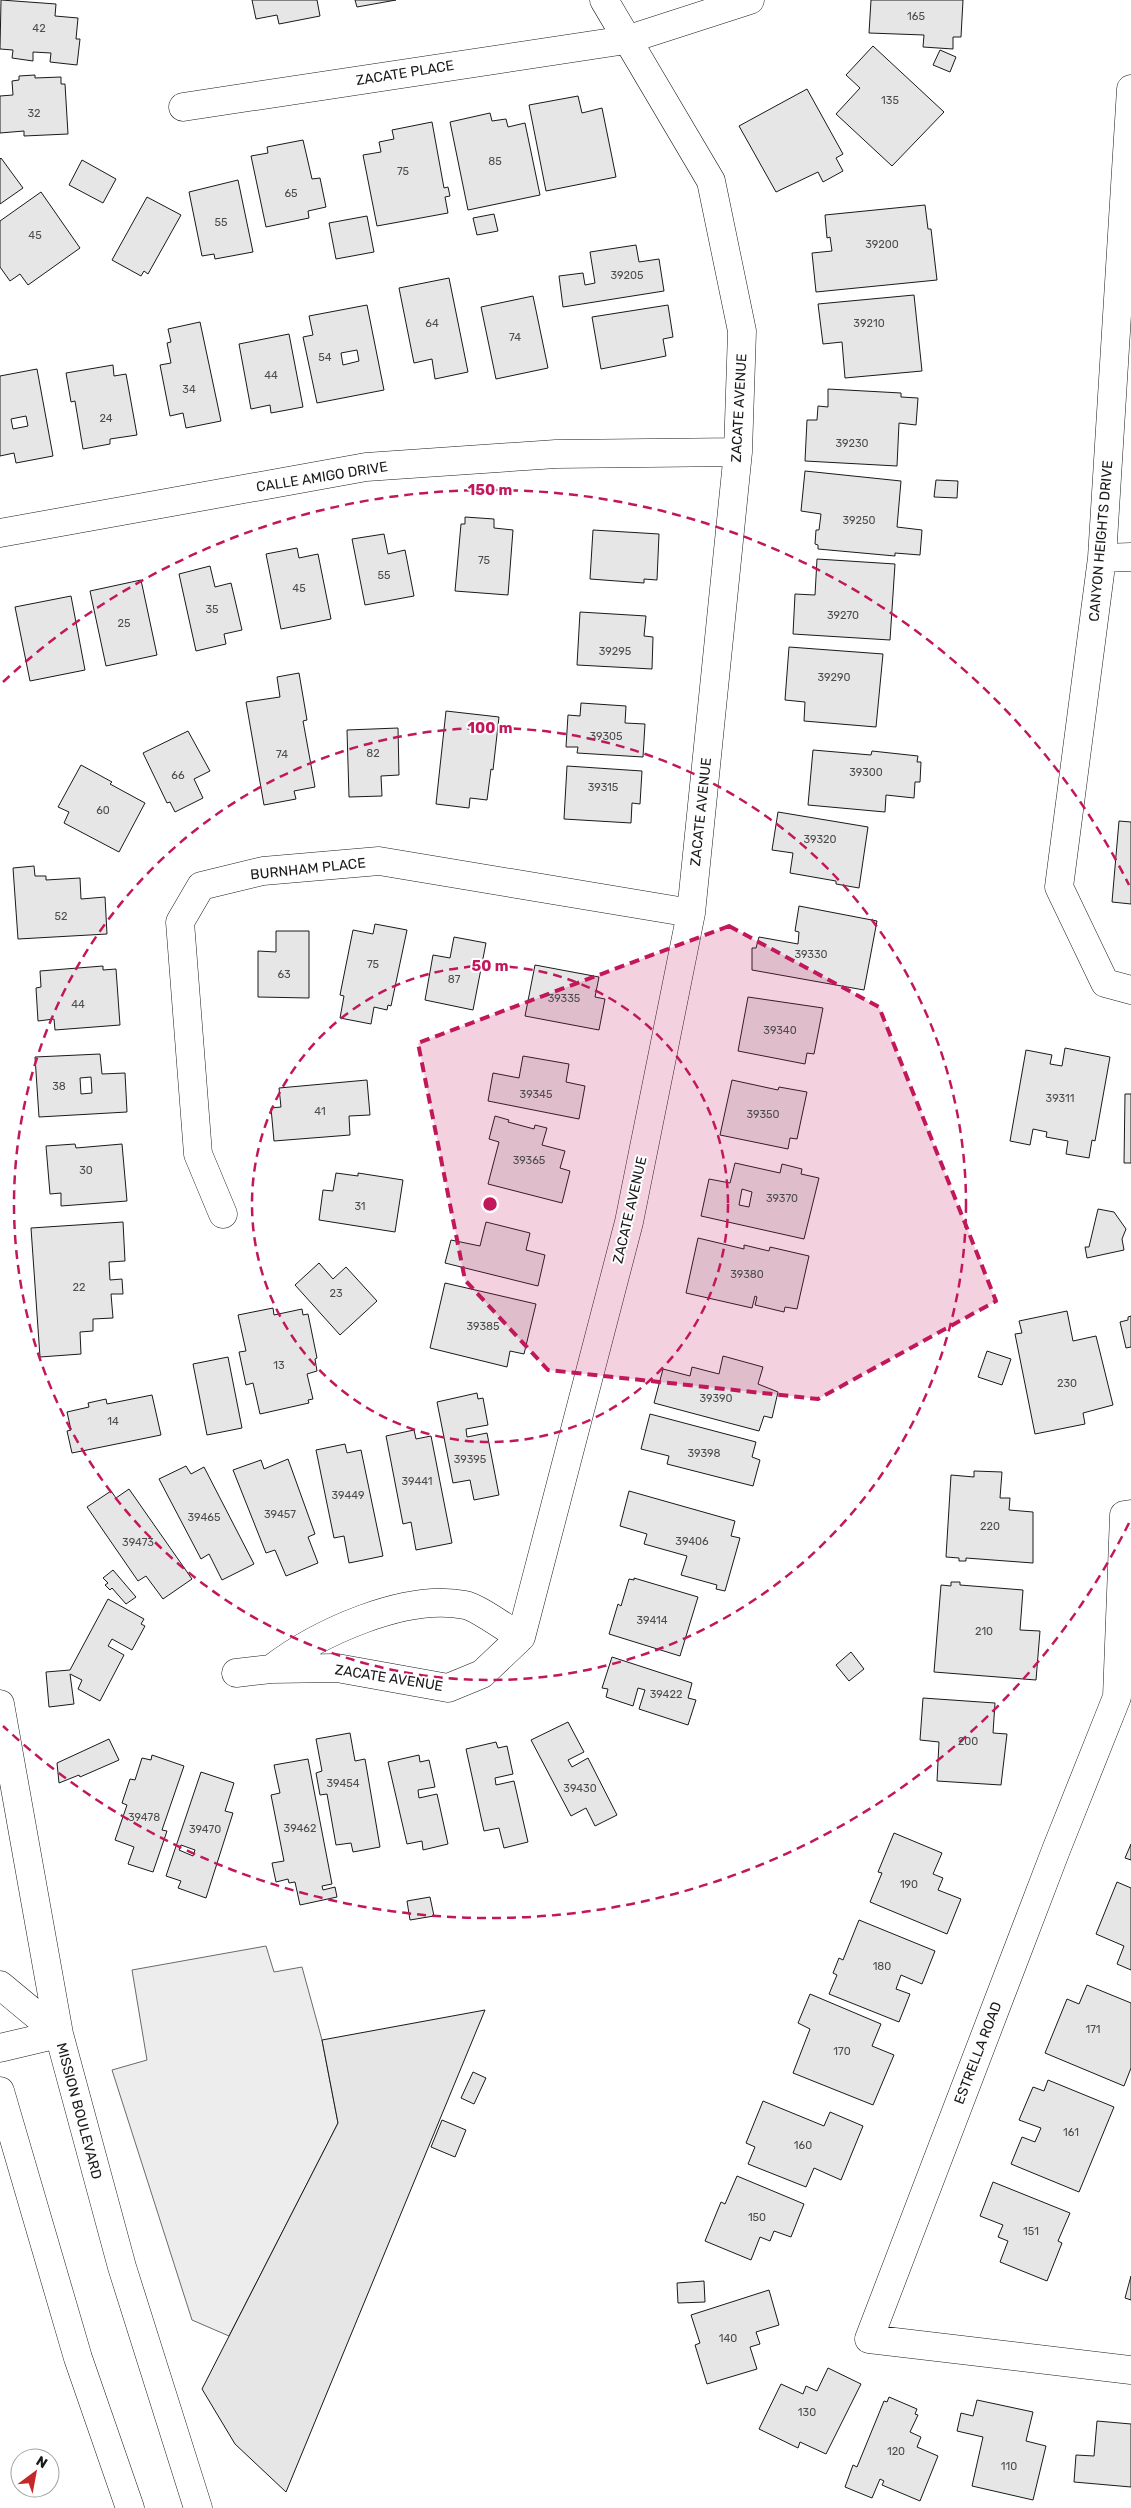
<svg xmlns="http://www.w3.org/2000/svg" width="1131" height="2508" font-family="Rubik,sans-serif">
<rect width="100%" height="100%" fill="#fff"/>
<!-- parking -->
<path fill="#ededed" stroke="#6a6a6a" d="M266 1946 274 1972 302 1967 322 2040 338 2123 229 2336 192 2320 112 2070 147 2060 132 1970Z"/>
<!-- building -->
<path fill="#e6e6e6" stroke="#1a1a1a" fill-rule="evenodd" d="M1 0 56 4 55 16 78 18 76 39H80L77 65 50 62 51 53 33 52V61L12 58 13 50 0 49Z
M252 0H317L320 16 279 24 277 15 256 19Z
M355 0H396L357 7Z
M871 0H963L961 37H953V49L923 47 924 35 869 33Z
M873 46 944 112 892 166 836 114 860 88 846 75Z
M940 50 956 57 950 72 933 65Z
M35 75V78L61 77V84H65L68 134 24 136V131L0 133V96L13 95 12 81 19 80V76Z
M807 89 843 154 836 158 843 171 823 182 818 172 776 192 739 126Z
M578 96 582 113 602 108 616 177 546 191 529 105Z
M490 113 492 121 506 119 508 127 525 123 540 195 468 210 450 122Z
M432 122 444 188 448 187 450 196 445 197 448 213 377 226 363 155 381 152 379 142 394 139 392 130Z
M303 140 312 179 320 178 326 207 308 211 309 218 266 227 251 156 268 153 267 147Z
M1 158 23 188 0 204V159Z
M82 160 116 179 103 203 69 185Z
M238 180 253 252 215 259 214 254 202 256 189 192Z
M41 192 80 248 28 285 20 274 10 281 0 267V221Z
M147 197 181 215 148 274 144 271 141 276 112 260Z
M925 205 928 229H931L937 280 816 292 812 253 832 251 830 237 827 238 825 215Z
M494 214 498 231 477 235 473 218Z
M367 216 374 252 336 259 329 223Z
M636 245 639 262 659 259 664 291 563 307 559 276 583 273 585 285 595 283 590 252Z
M449 278 468 372 435 379 432 359 414 363 399 288Z
M914 295 922 371 845 378 842 342 823 344 818 304Z
M533 296 548 368 496 379 481 307Z
M367 305 384 390 317 403 303 337 313 335 309 316ZM357 350 359 361 343 365 341 353Z
M668 305 673 337 663 339 666 356 601 369 592 317Z
M200 322 221 421 186 428 183 413 170 416 160 365 171 363 167 343 171 342 168 329Z
M289 334 303 407 271 413 270 405 251 409 239 344Z
M113 365 114 376 126 374 137 435 110 439V444L83 449 75 401 71 402 66 373Z
M37 369 53 456 16 463 14 453 0 456V376ZM26 416 28 426 13 429 11 419Z
M828 389 901 393V397L918 398 916 425 899 423 897 466 805 461 807 420H817L818 406 828 407Z
M805 471 901 481 897 527 922 530 920 555 895 553V556L818 549V545L815 544 816 530H819L821 514 801 511Z
M936 480 958 481 957 498 934 497Z
M465 517 494 519V528L513 530 508 595 455 591 461 524H465Z
M593 530 659 534 657 580 644 579V583L590 579Z
M384 534 388 554 405 550 414 596 365 605 352 539Z
M297 548 299 558 318 554 331 619 281 629 266 554Z
M817 559 895 564 890 640 793 634 795 594 815 595Z
M210 566 215 587 231 583 242 630 224 634 226 644 196 651 179 574Z
M141 580 157 655 106 666 90 591Z
M71 596 85 670 30 681 15 607Z
M580 612 646 616 644 636 653 637 652 669 577 665Z
M789 647 883 654 876 727 804 721 805 702 785 700Z
M299 673 307 720 303 721 315 787 294 791 296 799 264 805 246 702 280 697 277 677Z
M581 703 626 706 625 723 645 724 643 757 577 753 578 747H566L568 715 580 716Z
M446 711 499 717 493 770 491 769 487 800 470 798 469 808 436 804Z
M398 728 399 775 381 776 382 796 349 797 347 730Z
M188 731 210 771 194 779 203 798 175 812 170 802 167 803 143 753Z
M813 750 871 755 872 751 918 756 917 762H921L920 782H915L914 798 886 795 885 812 808 805Z
M81 765 112 782 110 784 145 803 119 852 64 823 69 812 58 807Z
M567 766 642 771 640 804 632 803 631 823 564 819Z
M778 812 868 827 859 888 836 884V881L790 873 793 853 772 850Z
M1119 821 1131 822V904L1112 902Z
M34 866 35 876H46V880L80 878 81 899 105 897 107 934 18 939 13 868Z
M799 906 877 921 864 990 752 970V948H756L759 937 798 944 799 932 795 931Z
M375 924 407 930 391 1006 388 1005 387 1010 374 1007 371 1024 340 1018 344 996 340 995 353 930 373 934Z
M276 931H309V998L258 997V951L276 952Z
M454 937 486 943 473 1010 425 1000 433 955 450 958Z
M535 965 599 977 595 997 605 999 599 1030 525 1016Z
M103 966V970L116 969 120 1025 55 1030 54 1019 38 1021 36 988 41 987 40 971Z
M748 997 823 1008 814 1054 807 1053 805 1064 738 1051Z
M1065 1048 1110 1057 1095 1141 1092 1140 1089 1158 1066 1154 1068 1141 1046 1137 1047 1132 1033 1129 1030 1145 1010 1141 1026 1050 1052 1055 1050 1064 1062 1066Z
M100 1054 102 1074 125 1073 127 1112 39 1117 35 1057ZM91 1077 92 1093 81 1094 80 1078Z
M523 1056 569 1064 566 1082 585 1086 579 1119 488 1101 493 1073 519 1078Z
M367 1080 370 1115 349 1116 350 1135 274 1141 271 1108 281 1107 279 1088Z
M732 1080 778 1090 779 1087 807 1092 797 1139 790 1138 788 1149 720 1135Z
M1125 1094H1131V1163H1124Z
M495 1116 509 1120 508 1122 534 1129 535 1125 547 1128 542 1145 565 1151 560 1168 570 1171 562 1203 488 1184 499 1142 489 1139Z
M75 1144 76 1148 122 1144 127 1201 61 1206V1193L50 1194 46 1146Z
M735 1163 780 1173 782 1164 802 1169 801 1174 819 1178 804 1239 701 1216 709 1179 730 1183ZM742 1189 752 1192 749 1207 739 1205Z
M336 1173 358 1176V1173L403 1180 395 1232 319 1220 323 1190 333 1191Z
M1098 1209 1114 1212 1126 1229 1122 1239 1124 1250 1087 1258 1085 1247H1089Z
M123 1222 125 1261 109 1262 110 1280 122 1279 123 1294H111L113 1318 93 1319V1331L80 1332 81 1354 40 1357 31 1228Z
M486 1222 530 1233 526 1250 545 1255 538 1286 445 1263 451 1240 480 1246Z
M698 1238 744 1249V1245L769 1251 770 1247 809 1256 797 1309 785 1307 784 1312 755 1305 757 1297 755 1296 752 1308 686 1293Z
M319 1263 333 1279 346 1267 377 1301 340 1335 295 1285Z
M445 1283 536 1304 524 1354 510 1351 507 1367 430 1348Z
M273 1308 274 1315 302 1309 303 1315 308 1314 317 1358 315 1359 317 1371 307 1374 313 1399 308 1400 309 1403 260 1414 253 1383 246 1385 239 1352 246 1351 238 1315Z
M1067 1311 1073 1341 1096 1336 1113 1405 1083 1413 1085 1424 1035 1434 1015 1334 1022 1333 1019 1321Z
M1131 1316V1347L1126 1348 1120 1322 1128 1320V1317Z
M987 1351 1011 1359 1002 1385 978 1377Z
M723 1356 763 1367 758 1384 778 1392 772 1418 764 1416 759 1431 654 1403 663 1369 690 1376 692 1367 719 1374Z
M228 1357 242 1428 207 1435 193 1364Z
M477 1393 478 1399 483 1398 488 1425 466 1429 467 1437 487 1433 499 1495 474 1500 470 1480 453 1483 437 1402Z
M152 1395 161 1435 72 1453 67 1431 71 1430 67 1412 89 1407 88 1403 106 1399 107 1404Z
M650 1414 756 1442 752 1457 760 1460 753 1486 667 1464 669 1456 641 1449Z
M414 1430 416 1439 431 1436 452 1543 416 1550 411 1522 403 1524 386 1436Z
M345 1444 347 1453 361 1450 383 1556 349 1563 344 1536 334 1538 316 1450Z
M288 1459 315 1534 308 1537 318 1563 286 1576 275 1550 266 1553 233 1470 261 1460 264 1469Z
M186 1466 191 1474 204 1467 254 1564 222 1580 209 1554 201 1559 159 1479Z
M974 1471 1002 1472 1000 1498H1010L1009 1510 1033 1512V1563L966 1558V1561H959V1558L946 1557 951 1475 974 1477Z
M129 1489 192 1579 163 1599 146 1576 138 1581 87 1507 111 1491 116 1498Z
M629 1491 735 1521 731 1536 740 1538 725 1591 716 1589 717 1585 681 1575 687 1556 644 1544 647 1534 620 1526Z
M113 1570 136 1597 126 1604 112 1588 110 1590 105 1585 108 1583 103 1578Z
M634 1578 698 1597 680 1656 609 1634 618 1604 621 1606 629 1579 634 1580Z
M951 1582H960V1585L1023 1590 1020 1630 1040 1631 1036 1680 934 1672 941 1585 951 1586Z
M108 1599 144 1619 141 1624 145 1626 132 1650 112 1639 108 1646 124 1655 100 1701 78 1689 82 1680 70 1674 74 1704 49 1707 46 1672 70 1670Z
M851 1652 864 1669 849 1681 836 1665Z
M612 1657 692 1683 688 1698 696 1700 688 1725 639 1709 645 1690 638 1688 633 1706 606 1697 608 1689 602 1688Z
M923 1698 995 1703 993 1733 1007 1734 1001 1785 937 1781 939 1742 920 1740Z
M568 1722 584 1752 568 1760 572 1767 588 1758 617 1815 595 1826 586 1808 571 1816 531 1740Z
M350 1733 355 1761 365 1759 380 1847 353 1852 351 1843 336 1845 327 1794 320 1795 316 1773 322 1771 316 1739Z
M109 1739 119 1760 80 1777 79 1775 59 1783 57 1763Z
M496 1742 498 1748 507 1746 513 1774 495 1778 496 1785 514 1781 528 1842 504 1848 499 1828 484 1831 466 1749Z
M152 1755 184 1766 162 1830 167 1831 153 1872 128 1864 134 1847 115 1840 127 1805 122 1803 130 1779 135 1780 142 1758 151 1760Z
M419 1755 420 1762 429 1760 435 1787 418 1790 419 1798 437 1794 448 1844 423 1850 422 1841 407 1844 388 1762Z
M308 1759 332 1884 322 1886 323 1890 335 1887 337 1897 300 1905 295 1882 289 1883 288 1879 276 1882 272 1863 284 1861 271 1795 280 1793 274 1765Z
M201 1772 234 1783 225 1811 233 1813 206 1898 178 1888 181 1881 166 1876ZM181 1845 195 1850 193 1856 179 1850Z
M894 1833 942 1853 933 1874 943 1878 938 1890 961 1899 947 1934 870 1902 882 1873 878 1872Z
M1131 1844V1860L1125 1858Z
M1117 1882 1131 1888V1970L1117 1964 1124 1946 1096 1934Z
M430 1897 434 1916 410 1920 407 1901Z
M859 1920 935 1951 922 1984 901 1975 896 1989 910 1994 899 2022 829 1994 837 1975 833 1973 839 1958 843 1960Z
M1087 1985 1131 2003V2068L1124 2086 1045 2053 1067 1999 1079 2004Z
M810 1994 881 2024 872 2046 894 2055 873 2105 793 2073 810 2029 798 2023Z
M485 2010 376 2274 286 2492 235 2444 202 2389 338 2123 322 2040Z
M473 2072 486 2078 474 2104 461 2098Z
M1048 2080 1114 2107 1079 2192 1011 2164 1022 2137 1035 2142 1041 2128 1019 2120 1033 2087 1044 2091Z
M763 2101 824 2126 830 2112 863 2126 841 2180 814 2168 806 2187 748 2164 755 2147 746 2143Z
M442 2120 466 2130 455 2157 431 2147Z
M737 2176 804 2204 791 2237 774 2231 770 2241 760 2237 751 2260 705 2241 721 2202 725 2204Z
M993 2182 1070 2213 1058 2241 1062 2243 1047 2281 1000 2262 1008 2241 998 2237 1003 2225 980 2216Z
M1131 2276V2300L1125 2298Z
M704 2281 705 2302 678 2303 677 2283Z
M769 2290 779 2325 756 2332 760 2344 750 2347 757 2369 707 2384 695 2345 700 2343 691 2315Z
M828 2368 861 2384 826 2454 800 2442 798 2448 759 2429 781 2384 803 2394 806 2386 817 2391Z
M889 2397 917 2409 915 2414 918 2415 910 2432 921 2437 917 2447 938 2456 920 2501 882 2485 884 2481 880 2479 872 2498 845 2487 853 2465 857 2467 884 2401 887 2402Z
M977 2400 1033 2412 1026 2441 1046 2446 1033 2500 972 2486 983 2437 957 2431 961 2413 973 2416Z
M1097 2421 1131 2424V2487L1074 2482 1076 2455 1094 2456Z"/>
<g fill="none" stroke-linecap="round" stroke-linejoin="round">
<defs>
<path id="minor" d="M1131 89 1102 558 1059 887 1105 983 1131 990
M183 107 626 40 750 0
M0 533 366 467 556 454 738 452
M1102 558 1131 557
M223 1214 198 1154 180 922 201 886 263 871 379 861 691 913
M1131 1514 1124 1515 1117 1697 1056 1850 869 2339 1131 2370
M271 1669C318 1633 405 1593 465 1605 477 1607 508 1630 521 1637
M236 1673 271 1669 337 1668 448 1688 482 1674 521 1637 629 1222 691 913 738 452 742 331 711 181 604 0"/>
<path id="primary" d="M0 1704 59 2034 122 2267 198 2508
M0 1985 59 2034
M0 2048 59 2034
M0 2091 78 2358 130 2508"/>
</defs>
<!-- minor casing -->
<use href="#minor" stroke="#1a1a1a" stroke-width="29"/>
<!-- primary casing -->
<use href="#primary" stroke="#1a1a1a" stroke-width="29"/>
<!-- minor -->
<use href="#minor" stroke="#fff" stroke-width="28"/>
<!-- primary -->
<use href="#primary" stroke="#fff" stroke-width="28"/>
</g>
<!-- marked area -->
<path fill="#c2185b" fill-opacity="0.2" stroke="#c2185b" stroke-width="4" stroke-dasharray="10 6" stroke-linejoin="round" d="M729 926 879 1007 996 1301 818 1399 548 1370 465 1280 418 1043Z"/>
<!-- distance rings -->
<g fill="none" stroke="#c2185b" stroke-width="2.5" stroke-dasharray="9 6">
<circle cx="490" cy="1204" r="238"/>
<circle cx="490" cy="1204" r="476"/>
<path d="M1129 1523A714 714 0 0 1 3 1726M3 682A714 714 0 0 1 1129 885"/>
</g>
<g text-anchor="middle" dominant-baseline="central" stroke-width="4" stroke-linejoin="round" paint-order="stroke">
<!-- number labels -->
<g font-size="11" fill="#4d4d4d">
<text x="916" y="16">165</text>
<text x="39" y="28">42</text>
<text x="890" y="100">135</text>
<text x="34" y="113">32</text>
<text x="495" y="161">85</text>
<text x="403" y="171">75</text>
<text x="291" y="193">65</text>
<text x="221" y="222">55</text>
<text x="35" y="235">45</text>
<text x="882" y="244">39200</text>
<text x="627" y="275">39205</text>
<text x="432" y="323">64</text>
<text x="869" y="323">39210</text>
<text x="515" y="337">74</text>
<text x="325" y="357">54</text>
<text x="271" y="375">44</text>
<text x="189" y="389">34</text>
<text x="106" y="418">24</text>
<text x="852" y="443">39230</text>
<text x="859" y="520">39250</text>
<text x="484" y="560">75</text>
<text x="384" y="575">55</text>
<text x="299" y="588">45</text>
<text x="212" y="609">35</text>
<text x="843" y="615">39270</text>
<text x="124" y="623">25</text>
<text x="615" y="651">39295</text>
<text x="834" y="677">39290</text>
<text x="606" y="736">39305</text>
<text x="373" y="753">82</text>
<text x="282" y="754">74</text>
<text x="866" y="772">39300</text>
<text x="178" y="775">66</text>
<text x="603" y="787">39315</text>
<text x="103" y="810">60</text>
<text x="820" y="839">39320</text>
<text x="61" y="916">52</text>
<text x="811" y="954">39330</text>
<text x="373" y="964">75</text>
<text x="284" y="974">63</text>
<text x="454" y="979">87</text>
<text x="564" y="998">39335</text>
<text x="78" y="1004">44</text>
<text x="780" y="1030">39340</text>
<text x="59" y="1086">38</text>
<text x="536" y="1094">39345</text>
<text x="1060" y="1098">39311</text>
<text x="320" y="1111">41</text>
<text x="763" y="1114">39350</text>
<text x="529" y="1160">39365</text>
<text x="86" y="1170">30</text>
<text x="782" y="1198">39370</text>
<text x="360" y="1206">31</text>
<text x="747" y="1274">39380</text>
<text x="79" y="1287">22</text>
<text x="336" y="1293">23</text>
<text x="483" y="1326">39385</text>
<text x="279" y="1365">13</text>
<text x="1067" y="1383">230</text>
<text x="716" y="1398">39390</text>
<text x="113" y="1421">14</text>
<text x="704" y="1453">39398</text>
<text x="470" y="1459">39395</text>
<text x="417" y="1481">39441</text>
<text x="348" y="1495">39449</text>
<text x="280" y="1514">39457</text>
<text x="204" y="1517">39465</text>
<text x="990" y="1526">220</text>
<text x="692" y="1541">39406</text>
<text x="138" y="1542">39473</text>
<text x="652" y="1620">39414</text>
<text x="984" y="1631">210</text>
<text x="666" y="1694">39422</text>
<text x="968" y="1741">200</text>
<text x="343" y="1783">39454</text>
<text x="580" y="1788">39430</text>
<text x="144" y="1817">39478</text>
<text x="300" y="1828">39462</text>
<text x="205" y="1829">39470</text>
<text x="909" y="1884">190</text>
<text x="882" y="1966">180</text>
<text x="1093" y="2029">171</text>
<text x="842" y="2051">170</text>
<text x="1071" y="2132">161</text>
<text x="803" y="2145">160</text>
<text x="757" y="2217">150</text>
<text x="1031" y="2231">151</text>
<text x="728" y="2338">140</text>
<text x="807" y="2412">130</text>
<text x="896" y="2451">120</text>
<text x="1009" y="2466">110</text>
</g>
<!-- street labels -->
<g font-size="14" fill="#1a1a1a" stroke="#fff">
<text transform="translate(405 73) rotate(-9)">ZACATE PLACE</text>
<text transform="translate(739 408) rotate(-87)">ZACATE AVENUE</text>
<text transform="translate(322 477) rotate(-9)">CALLE AMIGO DRIVE</text>
<text transform="translate(1101 541) rotate(-85)">CANYON HEIGHTS DRIVE</text>
<text transform="translate(701 812) rotate(-84)">ZACATE AVENUE</text>
<text transform="translate(308 869) rotate(-6)">BURNHAM PLACE</text>
<text transform="translate(630 1210) rotate(-77)">ZACATE AVENUE</text>
<text transform="translate(389 1678) rotate(9)">ZACATE AVENUE</text>
<text transform="translate(978 2053) rotate(-69)">ESTRELLA ROAD</text>
<text transform="translate(79 2111) rotate(75)">MISSION BOULEVARD</text>
</g>
</g>
<circle cx="490" cy="1204" r="8" fill="#c2185b" stroke="#fff" stroke-width="2.5"/>
<g font-size="15" text-anchor="middle" font-weight="bold" fill="#c2185b" stroke="#fff" stroke-width="4" stroke-linejoin="round" paint-order="stroke">
<text x="490" y="495">150 m</text>
<text x="490" y="733">100 m</text>
<text x="490" y="971">50 m</text>
</g>
<!-- north arrow -->
<g transform="translate(35 2473) rotate(32)"><circle r="24" fill="#ffffff" stroke="#a3a3a3"/>
<path d="M0-4L9 19L0 12L-9 19Z" fill="#c62828"/>
<text y="-8" font-size="14" font-weight="bold" text-anchor="middle" fill="#1a1a1a">N</text>
</g>
</svg>
